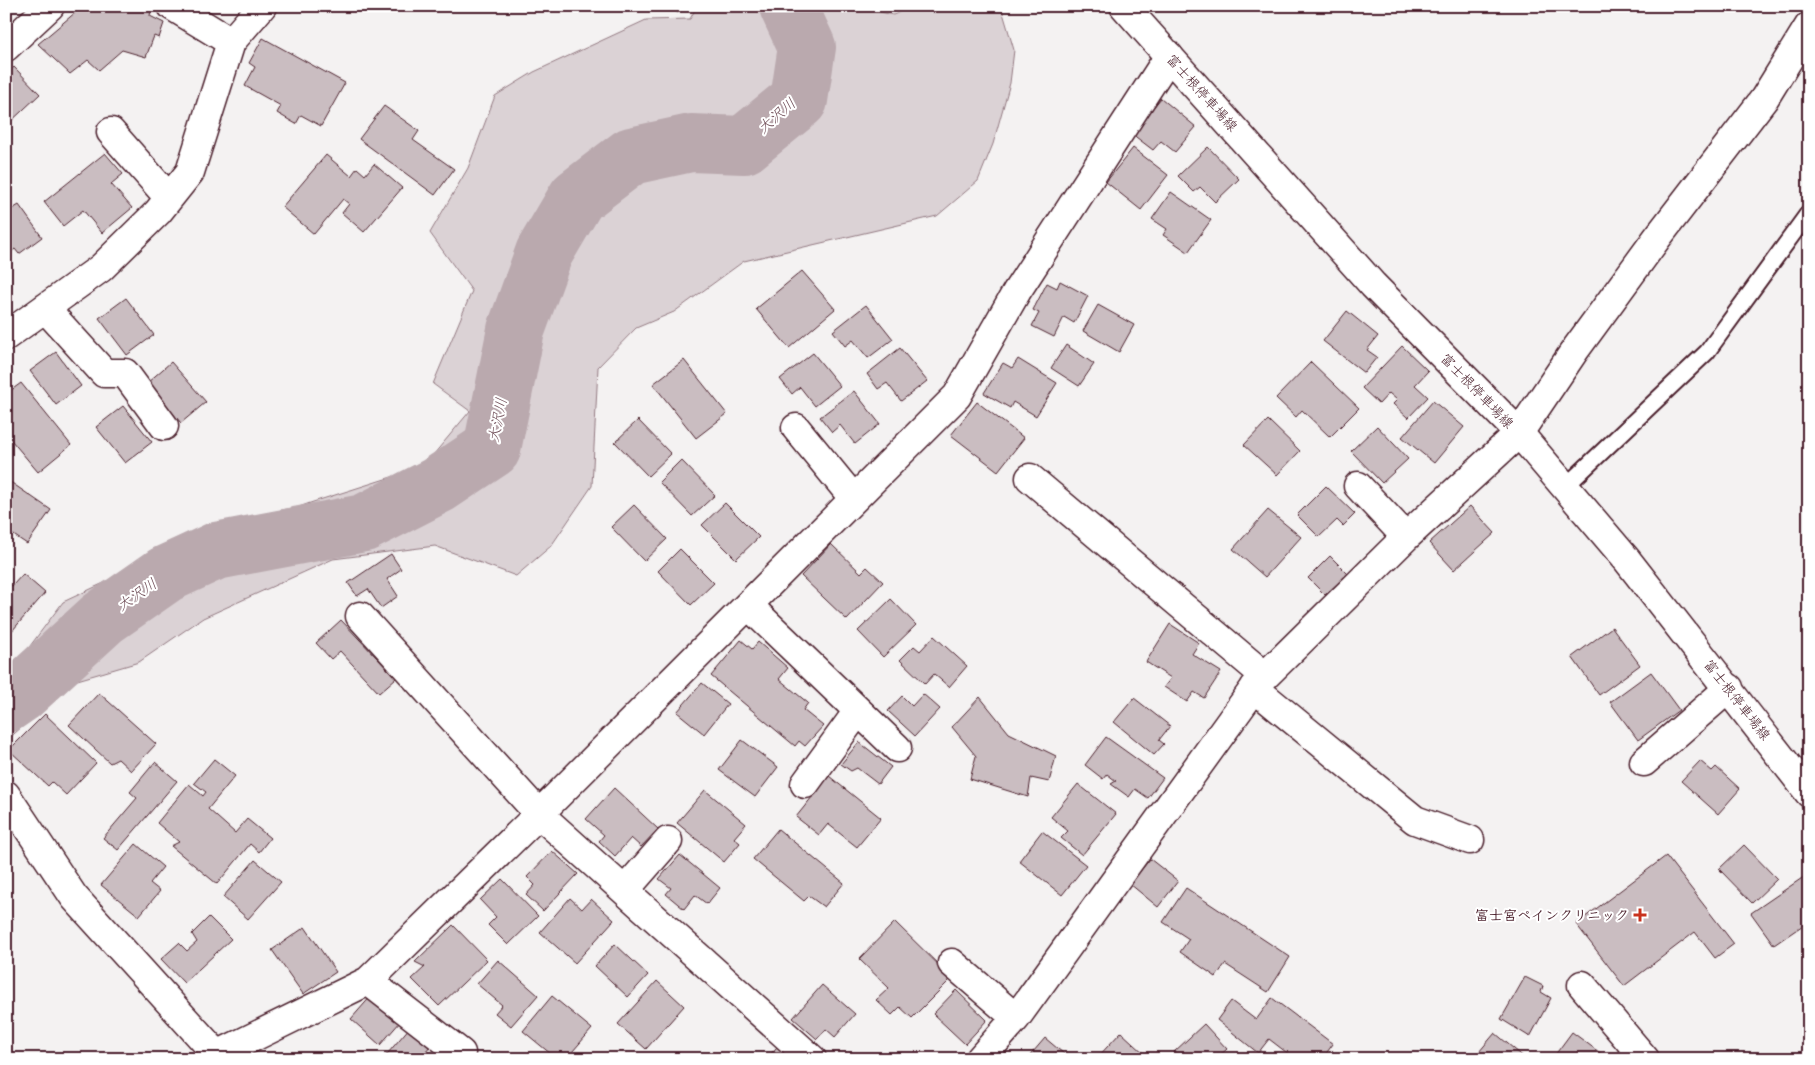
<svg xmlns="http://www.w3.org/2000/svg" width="1815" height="1065" font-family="'Balsamiq Sans','Klee One',sans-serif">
<rect width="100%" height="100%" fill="#f4f2f2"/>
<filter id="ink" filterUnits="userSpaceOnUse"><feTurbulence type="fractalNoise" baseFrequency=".02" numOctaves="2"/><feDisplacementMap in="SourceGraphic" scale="10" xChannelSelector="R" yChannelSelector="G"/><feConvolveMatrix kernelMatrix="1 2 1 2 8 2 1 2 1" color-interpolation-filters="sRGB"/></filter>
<g filter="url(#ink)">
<!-- green -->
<path fill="#dbd2d5" stroke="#927880" d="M697 6H856L893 15 914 6H1001L1014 50 1010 83 993 144 978 181 937 216 744 261 674 312 636 328 598 367 592 486 551 546 516 576 435 546 333 559 203 618 139 662 74 681 6 741V678L63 602 123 574 207 539 313 502 423 467 470 411 433 384 472 291 430 233 468 168 495 96 534 72 646 20 690 19Z"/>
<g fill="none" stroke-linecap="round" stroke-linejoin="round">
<!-- river -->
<path stroke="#baa9ae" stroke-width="58" d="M6 704 19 695 103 618 166 574 216 551 364 523 438 485 492 449 516 330 544 253 577 197 631 156 691 143 744 145 799 100 807 47 788 6"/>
</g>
<!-- building -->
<path fill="#cabdc1" stroke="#4a1f2b" d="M83 6H144L151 10 150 16 164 23 159 38 154 36 146 57 122 50 99 70 88 60 70 74 38 44Z
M667 6H682L678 13Z
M263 38 345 83 321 126 301 115 296 124 277 113 281 106 245 86 255 67 249 63Z
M14 67 40 94 6 126V74Z
M1161 98 1196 127 1175 152 1161 141 1153 150 1132 134Z
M384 106 419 131 413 140 454 169 435 195 359 139Z
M1208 147 1239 179 1215 202 1200 187 1194 192 1178 176Z
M1133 148 1168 175 1141 210 1106 182Z
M105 153 123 174 111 184 132 208 102 233 83 210 63 226 44 202Z
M326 155 351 176 357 168 365 175 374 164 402 188 364 232 342 213 349 204 343 199 314 234 282 207Z
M1171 192 1211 220 1188 252 1163 235 1167 229 1152 219Z
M19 205 42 237 19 254 15 249 6 255V213Z
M802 271 835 309 789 348 756 309Z
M1060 281 1088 296 1074 323 1064 317 1054 337 1032 326 1039 313 1033 310 1047 283 1057 288Z
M126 298 154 335 127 355 99 318Z
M866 305 893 339 868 358 853 340 845 346 833 331Z
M1098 305 1134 325 1119 352 1083 331Z
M1347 311 1378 336 1367 350 1377 357 1364 373 1323 341Z
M1066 345 1094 364 1079 386 1051 368Z
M1402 346 1428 371 1415 385 1428 397 1408 418 1393 404 1397 400 1389 393 1379 404 1362 388Z
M900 348 927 381 901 401 887 383 878 389 867 374Z
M56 352 81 386 56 405 30 371Z
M813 353 840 386 815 406 800 387 792 394 780 379Z
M1018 359 1057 383 1036 416 1013 402 1010 408 984 393 1003 363 1012 368Z
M684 360 727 414 696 438 653 384Z
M171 362 206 402 181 423 147 383Z
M1311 362 1359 408 1330 437 1302 410 1296 417 1276 398Z
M21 383 71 445 38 472 6 434V394Z
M854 391 880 424 855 444 840 425 832 432 820 417Z
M1433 401 1464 427 1434 463 1402 437Z
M977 402 1024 438 998 471 951 435Z
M123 406 152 442 125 463 96 427Z
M638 420 671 454 648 476 615 442Z
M1268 420 1300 451 1277 475 1244 445Z
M1377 426 1408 459 1382 483 1351 451Z
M681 460 715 495 692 516 659 482Z
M6 479 51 510 27 544 6 530Z
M1326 486 1355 514 1343 526 1337 520 1319 537 1297 515Z
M725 503 759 537 736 559 702 525Z
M634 505 667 539 644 561 611 527Z
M1470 506 1495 533 1454 570 1429 543Z
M1268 510 1301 537 1265 577 1233 549Z
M831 544 861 573 867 567 883 582 847 620 801 576Z
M680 549 714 583 691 605 658 571Z
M391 554 401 569 387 579 398 596 381 608 368 589 357 596 348 583Z
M1330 556 1348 574 1325 595 1308 578Z
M23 574 45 593 12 631 6 625V582L7 581 12 586Z
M891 599 916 625 883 657 858 631Z
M341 620 396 678 379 693 340 651 331 659 316 643Z
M1170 624 1199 643 1192 654 1221 672 1204 698 1194 692 1187 702 1164 687 1171 678 1146 662Z
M1612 627 1640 665 1599 695 1572 657Z
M934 636 967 666 949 687 934 674 925 684 900 660 914 646 920 651Z
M741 640 752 649 758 642 788 668 779 679 808 703 803 710 823 726 805 746 799 741 795 746 711 676Z
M1651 672 1679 710 1638 740 1610 702Z
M702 683 728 704 704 734 677 712Z
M99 693 156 744 131 771 118 759 110 763 69 725Z
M923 694 940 709 915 736 888 711 902 696 912 706Z
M980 697 1009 733 1056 756 1049 782 1031 778 1028 797 970 779 976 756 952 727Z
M1134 698 1170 726 1159 740 1164 744 1154 755 1114 722Z
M45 714 96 763 66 795 52 782 48 786 9 750Z
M1106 737 1163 778 1148 798 1135 789 1129 797 1111 784 1116 781 1107 774 1103 779 1085 765Z
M742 740 778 767 755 797 719 770Z
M859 742 891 767 878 784 857 768 851 771 841 764Z
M214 759 235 776 208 809 235 833 247 819 270 838 259 852 250 844 217 884 171 846 179 842 157 823 189 784 203 796 206 792 194 783Z
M1700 761 1712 771 1716 767 1740 789 1718 814 1681 781Z
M155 762 177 781 118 850 103 838 137 798 130 792Z
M829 776 881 818 857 847 828 824 819 835 796 817Z
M1078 784 1116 814 1082 855 1061 838 1068 831 1051 817Z
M614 788 658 829 641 847 631 838 615 856 599 841 604 835 586 819Z
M705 790 746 824 734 838 740 843 724 862 677 823Z
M778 829 844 883 824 907 809 896 804 901 753 859Z
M1042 831 1086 865 1062 895 1019 861Z
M136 844 163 867 150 883 160 891 139 916 101 885Z
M1744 845 1777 879 1752 903 1719 869Z
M552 851 578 874 543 911 526 895 535 885 527 877Z
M680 855 720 888 707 904 695 895 684 909 666 894 671 888 659 879Z
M1666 856 1734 944 1715 958 1695 932 1624 986 1576 924Z
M1150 859 1178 881 1158 907 1130 884Z
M255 860 281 882 248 919 223 897Z
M1808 874 1809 921 1774 945 1751 913Z
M502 879 538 916 508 945 488 925 496 917 480 900Z
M1186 888 1290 957 1268 992 1225 964 1216 977 1180 952 1189 939 1163 922Z
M570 898 582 909 591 899 614 920 575 963 540 932Z
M209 917 231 939 184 983 161 959 179 943 187 951 197 942 192 934Z
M895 922 952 978 912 1018 900 1007 892 1015 876 1000 889 988 859 959Z
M453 925 487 960 439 1006 412 979 425 967 415 962Z
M305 927 336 972 303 994 272 950Z
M615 944 648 975 628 997 595 966Z
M498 960 538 995 511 1026 495 1013 502 1005 477 984Z
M1525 977 1543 986 1541 992 1551 998 1530 1037 1501 1019Z
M657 981 684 1006 646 1049 618 1024Z
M822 985 855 1014 835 1037 826 1029 817 1039 793 1018Z
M956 990 987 1020 965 1044 933 1014Z
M372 995 401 1021 380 1045 351 1019Z
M552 996 592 1029 566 1059H557L523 1031Z
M1272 998 1333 1044 1322 1059H1295L1269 1039 1258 1053 1217 1020 1231 1001 1256 1020Z
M1204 1024 1227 1049 1216 1059H1180L1174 1052Z
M410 1027 430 1046 426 1051 435 1059H383Z
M1121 1032 1146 1055 1143 1059H1096Z
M1572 1032 1607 1058 1606 1059H1552Z
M1495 1033 1526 1059H1473Z
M1045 1038 1070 1059H1027Z
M777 1047 790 1059H766Z
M1241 1054 1247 1059H1236Z"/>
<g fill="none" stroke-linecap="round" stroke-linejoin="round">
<defs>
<path id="lane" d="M1565 487 1707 352 1809 212"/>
<path id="street" d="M172 6 231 42
M6 47 50 6
M111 132 169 198
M45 308 104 373H125L164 426
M6 336 101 268 158 212 190 172 231 42 262 6
M796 428 854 499
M1030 478 1265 676
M1358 486 1406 537
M748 605 897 748
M360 616 539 814 812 1059
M1254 688 1415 820 1470 840
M1644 762 1729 688
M805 784 858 711
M6 795 74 897 221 1059
M625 890 668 841
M952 963 1016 1018
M368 981 461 1053
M1582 985 1645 1059
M217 1055 368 981 539 814 957 396 1017 291 1169 56
M980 1059 1016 1018 1258 683 1406 537 1519 433 1575 350 1657 238 1764 99 1809 26"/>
<path id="secondary" d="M1124 6 1373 285 1519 433 1627 560 1809 793"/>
</defs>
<!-- lane casing -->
<use href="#lane" stroke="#4a1f2b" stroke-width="19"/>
<!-- street casing -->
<use href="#street" stroke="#4a1f2b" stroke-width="31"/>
<!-- secondary casing -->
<use href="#secondary" stroke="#4a1f2b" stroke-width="31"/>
<!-- lane -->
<use href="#lane" stroke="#fff" stroke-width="15"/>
<!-- street -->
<use href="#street" stroke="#fff" stroke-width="28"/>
<!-- secondary -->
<use href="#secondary" stroke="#fff" stroke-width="28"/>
</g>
</g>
<!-- markers -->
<path fill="#c8321e" stroke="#fff" stroke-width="2" d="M1637.5 907.5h5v5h5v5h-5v5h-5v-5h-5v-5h5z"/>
<g text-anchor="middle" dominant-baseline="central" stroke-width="4" stroke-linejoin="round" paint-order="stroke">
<!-- street labels -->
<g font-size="14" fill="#4a1f2b" stroke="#fff">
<text transform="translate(1202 93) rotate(48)">富士根停車場線</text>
<text transform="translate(1477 391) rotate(46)">富士根停車場線</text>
<text transform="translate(1737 700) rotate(52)">富士根停車場線</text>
</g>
<!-- poi labels -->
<g font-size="14" font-weight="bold" fill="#4a1f2b" stroke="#fff" text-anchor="end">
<text x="1629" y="915">富士宮ペインクリニック</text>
</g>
<!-- water labels -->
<g font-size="15" font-style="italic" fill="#714f59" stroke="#fff">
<text transform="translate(777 116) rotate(-41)">大沢川</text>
<text transform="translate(498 420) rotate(-79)">大沢川</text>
<text transform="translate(137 595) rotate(-35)">大沢川</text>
</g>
</g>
<!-- margin -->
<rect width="1815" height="1065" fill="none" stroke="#fff" stroke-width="25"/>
<rect x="12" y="12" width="1790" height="1040" fill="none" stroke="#4a1f2b" stroke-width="2" filter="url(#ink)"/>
</svg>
